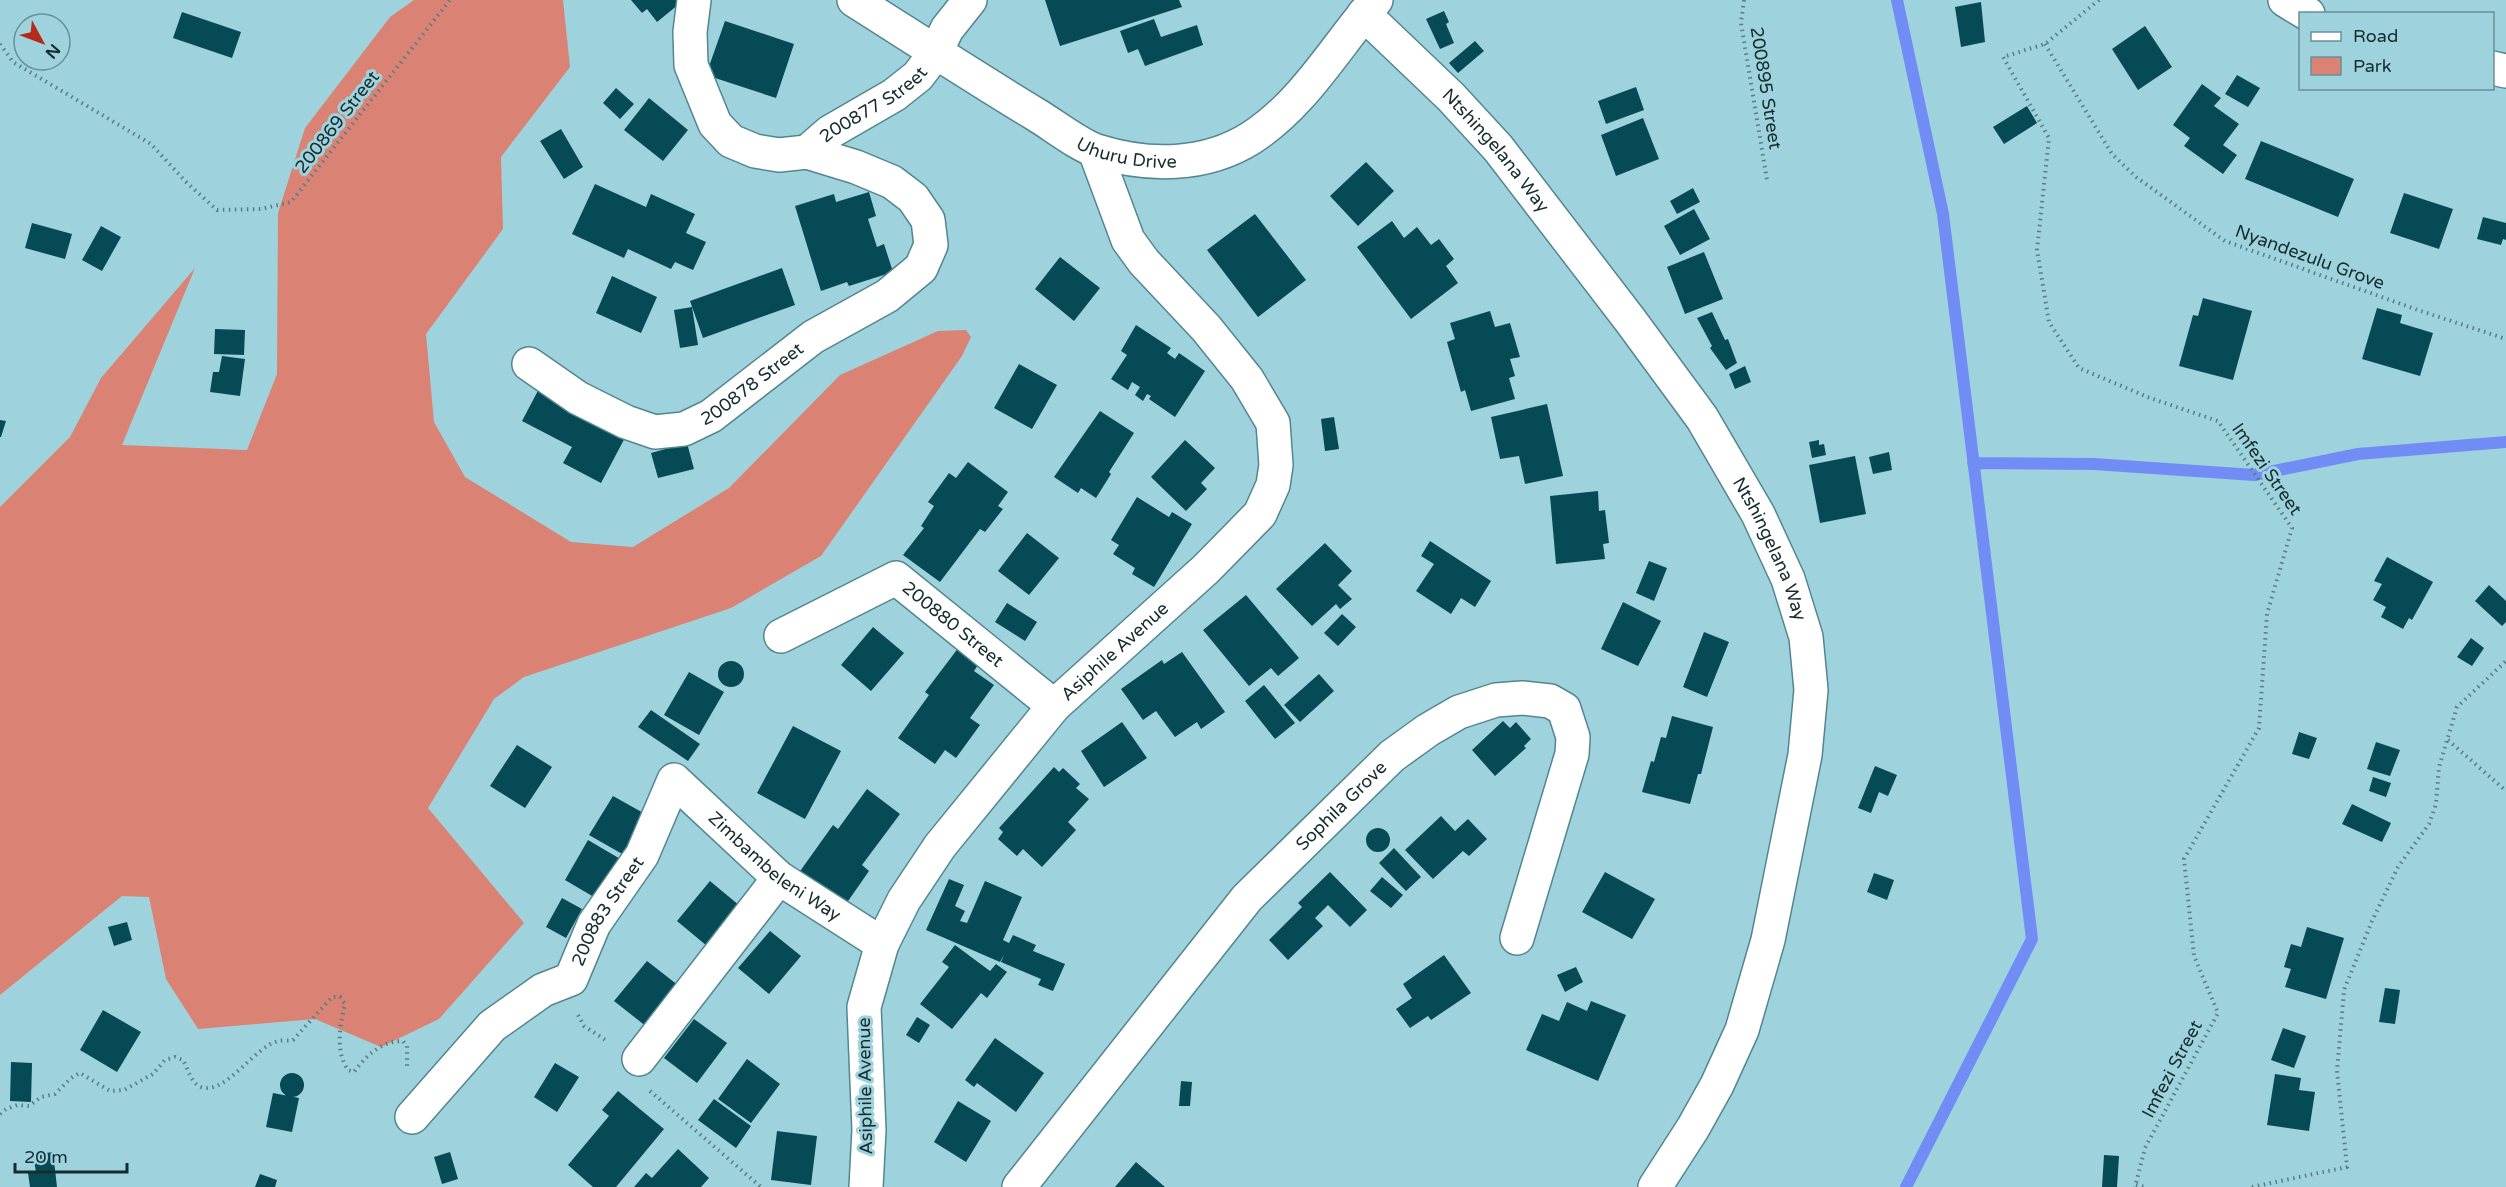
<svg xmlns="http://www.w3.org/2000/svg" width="2506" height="1187" font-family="'Varela Round',sans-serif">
<rect width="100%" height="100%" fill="#9ed3dd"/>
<!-- green -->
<path fill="#da8375" d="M414 0H563L570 67 501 157 503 229 426 334 434 422 465 477 571 542 633 547 729 488 840 375 938 331 966 330 971 337 962 356 821 556 731 608 524 677 494 699 428 808 524 923 439 1019 381 1047 315 1019 198 1029 166 979 149 897 122 896 0 995V507L70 437 101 378 195 268 122 445 247 450 277 374 278 213 305 128 390 17Z"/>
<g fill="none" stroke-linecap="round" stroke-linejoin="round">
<!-- stream -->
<path stroke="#718df5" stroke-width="12" d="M1897 0 1943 214 2032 939 1906 1187
M1973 463 2094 464 2254 475 2358 454 2506 442"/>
</g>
<!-- building -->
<path fill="#054a54" d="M631 0H684L657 22 647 9 642 13Z
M1045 0H1179L1182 7 1060 46Z
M1981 2 1985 42 1961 47 1955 7Z
M1444 11 1449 22 1446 24 1454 43 1440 49 1426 19Z
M182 12 241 32 232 58 173 38Z
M1154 19 1161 37 1197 25 1203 45 1145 66 1138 49 1128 53 1120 31Z
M725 21 794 44 776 98 706 75Z
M2145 26 2172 67 2138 90 2112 49Z
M1475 41 1484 51 1458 73 1449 63Z
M2237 75 2260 88 2248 107 2225 94Z
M2202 84 2221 98 2214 106 2239 124 2223 145 2237 155 2223 174 2184 146 2190 138 2173 125Z
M1636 87 1644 110 1606 124 1598 101Z
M616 88 634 104 620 119 603 103Z
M649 98 688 130 663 161 624 130Z
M2027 106 2037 123 2004 144 1993 127Z
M1643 118 1659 159 1616 176 1601 135Z
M561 129 583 167 564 179 540 141Z
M2261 141 2354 179 2338 217 2245 179Z
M1366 162 1394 191 1358 226 1330 196Z
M595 184 646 207 651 194 695 214 686 233 706 242 693 270 675 262 671 269 628 249 624 258 572 234Z
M1693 188 1700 202 1677 214 1670 201Z
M869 192 876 216 868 219 877 247 884 244 893 272 849 286 847 282 821 291 795 206 834 194 836 202Z
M2404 193 2453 209 2439 249 2390 233Z
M1694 209 1710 239 1680 255 1664 226Z
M1255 214 1306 280 1258 317 1207 250Z
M2483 217 2506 223V240L2503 239 2501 245 2477 239Z
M1392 221 1404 238 1417 227 1431 245 1439 239 1454 259 1446 266 1458 283 1411 319 1357 247Z
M32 223 72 234 65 259 25 248Z
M101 226 121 237 102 271 82 260Z
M1704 252 1723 299 1685 314 1667 267Z
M1060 257 1100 288 1074 321 1035 289Z
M782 268 795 305 703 338 690 301Z
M612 276 657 297 641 333 596 313Z
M2203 298 2252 311 2233 380 2179 366 2193 315 2198 316Z
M692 307 698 345 680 348 674 310Z
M2377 308 2402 315 2400 323 2433 333 2420 376 2362 359Z
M1490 311 1495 327 1510 323 1520 357 1510 359 1515 376 1509 378 1515 399 1471 411 1465 390 1461 392 1447 342 1455 339 1450 323Z
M1712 312 1725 340 1728 339 1737 363 1726 370 1710 348 1712 346 1697 318Z
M1136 325 1171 348 1167 353 1175 359 1179 353 1205 371 1175 417 1149 399 1151 396 1147 394 1143 401 1135 395 1140 387 1132 382 1128 390 1111 379 1127 355 1121 351Z
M215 329 245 330 244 355 214 354Z
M222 356 245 359 240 396 210 392 213 372H219Z
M1019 364 1057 385 1032 429 994 408Z
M1745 366 1751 382 1735 389 1729 374Z
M541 385 628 432 601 483 563 463 572 447 522 421Z
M1547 404 1563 476 1525 484 1519 456 1500 459 1491 417Z
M1100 411 1134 433 1109 472 1111 474 1096 498 1081 488 1078 493 1054 477Z
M1334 417 1339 449 1325 451 1321 419Z
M0 420 6 421 1 437H0Z
M1185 440 1215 468 1201 483 1207 489 1186 511 1151 477Z
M1819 440V445L1824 444 1826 455 1812 458 1809 442Z
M687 443 694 469 658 478 651 453Z
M1889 452 1892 470 1873 474 1869 457Z
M1855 456 1866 514 1820 523 1809 465Z
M968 462 1008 492 998 506 1003 509 985 532 980 529 940 582 903 555 924 528 921 526 934 506 928 502 949 473 956 478Z
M1598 491 1599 511 1605 510 1609 543 1603 544 1605 559 1556 564 1550 496Z
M1137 497 1169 517 1172 512 1192 524 1154 587 1132 574 1135 568 1113 554 1119 545 1111 540Z
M1027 533 1059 558 1029 595 998 571Z
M1430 541 1491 581 1475 607 1461 598 1451 614 1416 591 1434 564 1421 556Z
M1325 543 1352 571 1338 585 1352 599 1340 609 1336 604 1312 626 1276 589Z
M2387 557 2433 582 2412 620 2409 618 2403 629 2381 617 2386 607 2373 600 2382 584 2374 581Z
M1649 561 1667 568 1654 601 1636 593Z
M2489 585 2506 601V622L2502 626 2475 601Z
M1246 595 1299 658 1278 676 1271 668 1249 686 1203 630Z
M1623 602 1661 621 1638 666 1601 649Z
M1007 603 1037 622 1025 641 995 622Z
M1342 614 1356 627 1338 646 1324 633Z
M873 627 904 653 871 691 841 665Z
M1704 632 1729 642 1707 697 1683 687Z
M2471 638 2484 648 2472 666 2457 657Z
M959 647 980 662 974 671 994 685 970 718 980 725 956 758 945 750 935 764 898 738 929 695 925 692Z
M1182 652 1225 712 1201 729 1197 722 1175 737 1156 711 1143 720 1121 689 1162 660 1164 664Z
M718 674a13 13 0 1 1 26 0a13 13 0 1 1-26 0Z
M689 672 724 692 699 735 664 715Z
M1319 674 1334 691 1300 722 1284 705Z
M1264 685 1295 723 1275 739 1245 701Z
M651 710 700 744 688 761 638 727Z
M1672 716 1713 727 1701 774H1698L1690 804 1642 792 1651 761 1654 762 1661 737 1666 738Z
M1503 721 1510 728 1516 722 1531 739 1524 746 1526 748 1495 776 1472 750Z
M1122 722 1147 758 1104 787 1081 751Z
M793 726 841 751 805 819 757 793Z
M2299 732 2317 738 2309 759 2292 754Z
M2376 742 2400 750 2390 776 2367 769Z
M517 745 552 767 525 808 490 786Z
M1875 766 1897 775 1888 796 1879 792 1871 813 1858 808Z
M1054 767 1059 772 1063 768 1080 784 1076 788 1089 799 1068 822 1076 830 1042 867 1023 849 1017 856 998 839 1003 832 999 828Z
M2373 777 2391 783 2386 797 2369 791Z
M867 789 900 814 862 865 869 871 846 904 798 874 833 825 838 829Z
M613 796 647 815 624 855 589 835Z
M2352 804 2391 823 2382 842 2342 824Z
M1441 816 1455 831 1468 819 1487 839 1469 856 1463 851 1433 879 1405 850Z
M1366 840a12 12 0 1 1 24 0a12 12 0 1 1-24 0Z
M588 840 622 860 599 900 565 880Z
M1394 848 1421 877 1406 891 1379 863Z
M1330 872 1367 910 1350 927 1328 905 1315 918 1323 926 1288 960 1269 940 1302 907 1298 903Z
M1605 872 1655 899 1632 939 1582 912Z
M1874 873 1894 880 1887 900 1867 892Z
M1382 877 1403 895 1391 908 1370 891Z
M949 879 964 885 955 906 965 911 960 921 967 923 985 881 1022 897 1003 940 1009 943 1013 935 1036 945 1033 951 1065 964 1053 991 1038 985 1041 979 1001 962 1004 955 1000 962 926 930Z
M710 881 740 906 707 946 677 921Z
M562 898 582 909 566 938 546 927Z
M127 922 132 940 114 946 108 927Z
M2307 927 2344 938 2326 999 2285 987 2291 969 2284 967 2291 944 2301 947Z
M770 931 801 956 769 994 738 968Z
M955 945 990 971 996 964 1007 972 987 998 981 993 952 1029 920 1004 949 967 942 962Z
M1444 955 1471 993 1431 1020 1428 1016 1410 1028 1396 1009 1412 998 1403 984Z
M647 961 679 986 647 1027 614 1001Z
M1576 967 1583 982 1565 992 1557 975Z
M2385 988 2400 990 2395 1024 2379 1022Z
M1591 1001 1626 1015 1598 1081 1526 1050 1542 1014 1559 1021 1567 1002 1587 1011Z
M103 1010 141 1032 117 1072 80 1050Z
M917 1017 930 1025 919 1043 906 1035Z
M694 1019 727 1043 697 1083 664 1058Z
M2283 1028 2306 1036 2294 1068 2271 1060Z
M995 1038 1044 1073 1016 1112 977 1083 974 1087 965 1080Z
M747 1059 780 1084 751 1123 718 1099Z
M11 1062 32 1063 31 1102 10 1101Z
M555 1063 579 1077 557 1112 534 1097Z
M280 1085a12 12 0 1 1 24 0a12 12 0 1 1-24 0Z
M2275 1074 2301 1078 2299 1090 2315 1092 2309 1131 2267 1125Z
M1181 1081 1192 1082 1190 1106H1179Z
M618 1091 664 1129 616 1187H593L568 1165 609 1116 602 1110Z
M273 1093 299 1098 292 1132 266 1127Z
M714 1099 751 1126 736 1148 698 1120Z
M958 1101 991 1121 966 1162 934 1142Z
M777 1131 817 1136 811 1185 771 1180Z
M678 1149 709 1178 701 1187H634L646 1173 652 1178Z
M53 1152 57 1187H30L28 1173 36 1172 33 1155Z
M450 1152 458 1179 442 1184 434 1157Z
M2104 1155 2119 1156 2117 1187H2102Z
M1136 1162 1165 1187H1115Z
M260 1174 277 1180 275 1187H255Z"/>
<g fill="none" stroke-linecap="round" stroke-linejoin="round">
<defs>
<g id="minor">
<path id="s1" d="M854 0C914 38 974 77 1035 114 1052 124 1080 146 1097 151 1148 167 1205 167 1251 138 1304 104 1336 46 1376 0"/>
<path d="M2285 0 2308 14"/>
<path id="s2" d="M1364 14 1451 97 1498 148 1630 320 1702 418 1758 514 1788 579 1806 637 1811 690 1805 755 1768 940 1742 1030 1717 1085 1693 1128 1655 1187"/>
<path d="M2492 68 2506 71"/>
<path id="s3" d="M807 152 830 132 894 95 918 76 936 52 947 29 970 0"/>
<path id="s4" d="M529 364 578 398 626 422 655 432 684 429 711 416 813 337 887 296 921 268 931 245 928 220 913 198 892 182 856 167 807 152 779 155 755 151 731 141 715 124 691 65 690 32 694 0"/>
<path id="s5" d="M781 636 896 578 1054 706"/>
<path d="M639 1059 779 878"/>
<path id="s6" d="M412 1117 492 1026 543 990 571 979 594 924 642 855 674 780 779 878 882 944"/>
<path id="s7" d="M866 1187 869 1130 864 1007 882 944 904 900 940 846 1054 706 1206 569 1260 514 1273 485 1276 465 1273 423 1247 379 1206 328 1144 262 1128 240 1095 151"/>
<path id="s8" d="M1019 1187 1247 898 1392 756 1428 730 1459 712 1496 700 1522 698 1550 701 1564 709 1573 737 1572 754 1517 938"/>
</g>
</defs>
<!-- minor casing -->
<use href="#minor" stroke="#538690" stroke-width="36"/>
<!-- path -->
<path stroke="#587d84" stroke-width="4" stroke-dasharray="1.5 4.5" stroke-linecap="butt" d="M1744 0 1741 23 1767 180
M2099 0 2045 44 2003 57 2049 138 2037 250 2049 322 2079 368 2150 398 2218 421 2292 528 2267 614 2259 728 2184 859 2194 956 2218 1013 2145 1148 2135 1187
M0 44 13 62 151 144 187 183 217 210 261 209 291 202 450 0
M2045 44 2112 154 2136 177 2225 241 2418 310 2506 339
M2448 740 2506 791
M578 1015 584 1026 607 1041
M650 1091 761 1187
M0 1114 6 1109 17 1105 29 1106 41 1097 55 1094 71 1078 80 1073 110 1091 124 1090 153 1074 165 1060 175 1057 183 1060C188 1069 191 1083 201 1087 226 1096 255 1045 279 1041 283 1040 289 1041 293 1040L332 997H340L345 1004C340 1025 335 1051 348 1070L354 1072C367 1055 381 1041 403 1041L407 1046V1069
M2136 1185 2145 1187
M2252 1187 2347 1167 2337 1071 2344 990 2372 921 2398 867 2429 824 2436 804 2439 767 2457 707 2506 661"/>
<!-- minor -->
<use href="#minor" stroke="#fff" stroke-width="33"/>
</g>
<g text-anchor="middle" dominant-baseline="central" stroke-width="6" stroke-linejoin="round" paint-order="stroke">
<!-- street labels -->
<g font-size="18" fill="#162c2f" stroke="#9ed3dd">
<text transform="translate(1766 88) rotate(81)">200895 Street</text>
<text stroke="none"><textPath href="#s3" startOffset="82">200877 Street</textPath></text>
<text transform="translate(337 122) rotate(-52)">200869 Street</text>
<text stroke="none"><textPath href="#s1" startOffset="316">Uhuru Drive</textPath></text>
<text stroke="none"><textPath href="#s2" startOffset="190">Ntshingelana Way</textPath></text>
<text transform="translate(2310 257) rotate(20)">Nyandezulu Grove</text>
<text stroke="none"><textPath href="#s4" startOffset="255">200878 Street</textPath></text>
<text transform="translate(2267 469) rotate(55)">Imfezi Street</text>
<text stroke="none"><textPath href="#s2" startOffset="676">Ntshingelana Way</textPath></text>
<text stroke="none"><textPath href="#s5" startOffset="202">200880 Street</textPath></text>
<text stroke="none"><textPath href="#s7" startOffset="622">Asiphile Avenue</textPath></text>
<text stroke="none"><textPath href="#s8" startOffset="500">Sophila Grove</textPath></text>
<text stroke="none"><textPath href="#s6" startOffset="572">Zimbambeleni Way</textPath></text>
<text stroke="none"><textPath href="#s6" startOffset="291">200883 Street</textPath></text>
<text transform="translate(2172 1069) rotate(-62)">Imfezi Street</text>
<text transform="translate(865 1086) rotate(-91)">Asiphile Avenue</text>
</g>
</g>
<!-- legend -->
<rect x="2299" y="12" width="195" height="78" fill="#9ed3dd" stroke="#689097" stroke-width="1.5"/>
<rect x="2311" y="32" width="30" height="9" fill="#ffffff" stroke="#689097" stroke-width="1.5"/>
<text x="2353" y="42" font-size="18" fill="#162c2f">Road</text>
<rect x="2311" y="57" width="30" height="18" fill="#da8375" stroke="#689097" stroke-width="1.5"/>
<text x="2353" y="72" font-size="18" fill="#162c2f">Park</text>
<!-- north arrow -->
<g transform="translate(42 42) rotate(131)"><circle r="28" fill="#9ed3dd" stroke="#689097" stroke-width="1.5"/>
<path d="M0-4.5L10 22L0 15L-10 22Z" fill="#b7291a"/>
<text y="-9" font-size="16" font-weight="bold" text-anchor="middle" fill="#162c2f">N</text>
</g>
<!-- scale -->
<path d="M15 1163v9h112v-9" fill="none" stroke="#162c2f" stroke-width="3"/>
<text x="24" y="1163" font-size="18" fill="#162c2f" stroke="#9ed3dd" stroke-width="4.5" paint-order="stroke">20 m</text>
</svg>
